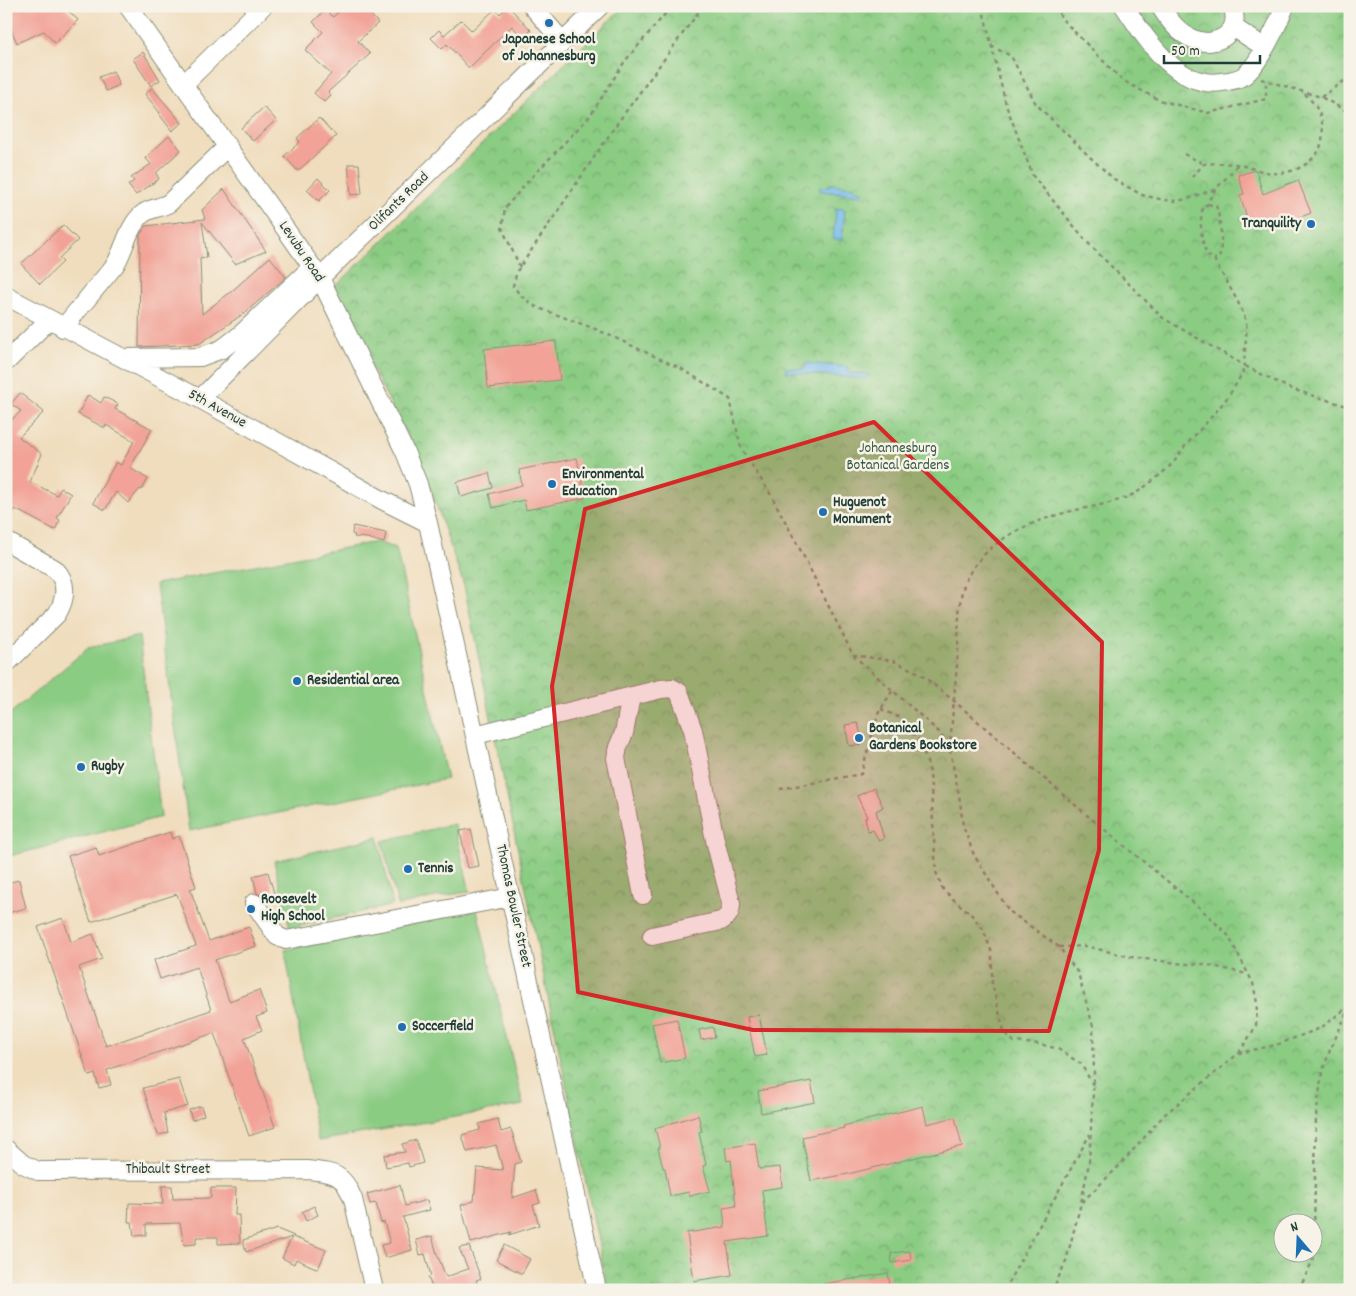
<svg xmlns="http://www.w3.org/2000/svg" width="1356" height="1296" font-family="Dekko,sans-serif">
<defs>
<pattern id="park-crowns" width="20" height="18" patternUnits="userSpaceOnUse" patternTransform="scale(1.25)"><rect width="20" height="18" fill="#8bcc83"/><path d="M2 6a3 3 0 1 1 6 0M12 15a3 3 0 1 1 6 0" fill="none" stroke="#71a76c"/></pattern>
</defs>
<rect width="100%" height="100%" fill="#f7f3e8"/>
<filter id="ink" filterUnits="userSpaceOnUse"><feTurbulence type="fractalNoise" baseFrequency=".02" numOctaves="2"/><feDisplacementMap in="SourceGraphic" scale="10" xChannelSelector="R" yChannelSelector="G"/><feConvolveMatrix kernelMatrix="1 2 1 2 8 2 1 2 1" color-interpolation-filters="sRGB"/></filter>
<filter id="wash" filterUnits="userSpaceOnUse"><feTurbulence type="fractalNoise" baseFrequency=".0096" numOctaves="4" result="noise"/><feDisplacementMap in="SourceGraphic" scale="20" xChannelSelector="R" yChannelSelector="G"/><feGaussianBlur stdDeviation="1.12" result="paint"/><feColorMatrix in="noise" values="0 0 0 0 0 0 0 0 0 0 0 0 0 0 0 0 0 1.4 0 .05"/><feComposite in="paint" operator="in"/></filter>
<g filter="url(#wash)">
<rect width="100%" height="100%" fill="#f0ddbd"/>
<!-- park -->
<path fill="url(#park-crowns)" stroke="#55845c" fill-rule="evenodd" d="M624 6H1350V1290H608L464 586 424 469 332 290ZM1284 1224H1314V1254H1284Z"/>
<!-- garden -->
<path fill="#8bcc83" stroke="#55845c" d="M376 542 396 548 447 779 189 831 156 584Z
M139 636 161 817 6 857V717L88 648Z
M454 824 470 892 435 897 398 906 382 841Z
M378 837 393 905 290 928 274 861Z
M477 910 523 1105 318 1141 285 950Z"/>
<!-- water -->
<path fill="#73bbeb" stroke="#497c90" d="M831 184 854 187 856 190 864 191 863 195 820 191V187H827Z
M836 208 845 209 842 240 833 239Z
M806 363 849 367V373L867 374V379L786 372V368L805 369Z"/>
<g id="blocks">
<!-- building -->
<path fill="#f2a296" d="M8 6H63L78 20 55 43 44 31 17 43 6 18V12L10 10Z
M345 6H363L378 23 358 41 370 54 328 92 331 95 324 102 314 93 331 74 305 50 323 32 313 22 325 10 333 17Z
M508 6 531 30 523 38 512 26 469 68 447 44 442 49 431 38 439 30 444 35 461 20 472 31 495 9 500 14Z
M143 52 160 80 151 86 133 59Z
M113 71 119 85 106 91 99 77Z
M152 88 182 123 172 131 159 114 160 113 145 94Z
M264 107 276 120 253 141 241 128Z
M319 118 336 136 298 171 284 156 300 142 297 138Z
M169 136 181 150 156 173 159 179 136 195 128 185 134 181 131 178 151 164 145 158Z
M348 164H359L362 194 351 195Z
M1256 170 1263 194 1298 180 1311 213 1278 226 1274 217 1249 225 1240 195 1244 194 1238 175Z
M318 178 330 190 319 201 307 190Z
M224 189 266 251 235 264 202 222 207 257 200 258 202 314 232 291 270 257 286 277 246 312 199 344 139 347 140 235 146 226 205 219 202 210Z
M63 225 78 240 59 258 63 262 40 284 21 264Z
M556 341 560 380 488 388 484 349Z
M20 393 44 412 19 437 42 454 30 482 57 495 61 488 71 494 57 518 60 520 55 530 15 509 6 524V425L21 411 11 404Z
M88 395 101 403 104 397 118 404 115 409 152 429 130 468 148 479 142 490 140 489 128 503 116 492 105 510 93 503 116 462 121 465 134 441 106 425 105 428 78 414Z
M577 458 585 498 526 510 524 500 493 508 489 494 522 485 519 470Z
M489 473 493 488 461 497 457 482Z
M353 526 386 533 384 543 367 538 354 537 355 535 352 534Z
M858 723 863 744 849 746 845 725Z
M874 788 883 807 876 811 884 839 879 841 873 830 868 831 865 818 867 817 857 796Z
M471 829 479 866 468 868 460 831Z
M170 832 172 839 179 836 196 887 190 889 209 941 249 927 256 946 215 960 229 1001 259 990 267 1013 256 1017 262 1030 244 1038 275 1127 249 1136 214 1033 107 1070 111 1085 99 1088 95 1074 89 1076 38 927 63 918 71 942 93 934 102 959 79 967 106 1046 211 1010 197 967 160 979 154 960 196 946 177 894 91 922 68 856 96 847 99 856Z
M268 872 274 893 262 896 257 893 253 876Z
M19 880 26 908 8 913 6 904V883Z
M759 1015 767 1055 755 1057 747 1017Z
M677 1019 685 1058 660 1063 652 1024Z
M713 1027 715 1037 701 1040 699 1030Z
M179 1079 188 1106 164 1113 168 1133 158 1135 143 1088Z
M811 1081 815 1102 761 1113 758 1091Z
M201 1106 204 1115 192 1120 189 1110Z
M923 1106 927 1124 955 1117 962 1146 848 1174 811 1181 802 1137 844 1128 843 1126Z
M698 1115 702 1131 699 1132 706 1165 703 1166 710 1191 690 1196 689 1192 670 1196 665 1168H663L658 1148H660L655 1128Z
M498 1119 501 1132 511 1129 521 1162 515 1164 512 1198 536 1190 540 1203 533 1205 539 1225 509 1235 511 1232 471 1243 461 1205 474 1201 477 1168 503 1170 496 1145 467 1152 462 1135 480 1130 479 1124Z
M416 1140 423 1163 409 1167 408 1163 386 1167 384 1155 405 1152 402 1144Z
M755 1143 759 1169 780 1167 782 1187 762 1190 768 1236 727 1242 732 1275 694 1281 687 1233 725 1227 723 1208 736 1206 731 1160 727 1161 725 1148Z
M400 1185 405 1206 427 1200 430 1210 403 1217 412 1250 385 1258 381 1245 390 1243 384 1222 381 1223 376 1203 370 1204 367 1194Z
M162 1186H172L173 1199 211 1198V1188H236L235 1215H239L240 1243 218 1244V1237H196V1244L184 1245 180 1223 146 1224V1235L134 1236 132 1222H128L129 1203 163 1204Z
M314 1206 318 1215 306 1221 302 1212Z
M277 1229 294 1236 293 1237 326 1250 318 1269 296 1259 294 1264 282 1258 292 1237 246 1252 243 1240Z
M432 1236 437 1254 446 1277 468 1269 459 1248 469 1246 481 1279 476 1280 480 1290H433L428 1277 431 1276 425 1254 420 1255 416 1240Z
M504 1245 530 1259 522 1274 496 1260Z
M910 1251 911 1260 892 1263 891 1253Z
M888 1273 890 1284 855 1290H824L823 1284Z"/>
</g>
</g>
<g filter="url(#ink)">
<use href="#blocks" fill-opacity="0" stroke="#888d78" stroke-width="1"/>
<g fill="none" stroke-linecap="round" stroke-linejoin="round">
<defs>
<path id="minor" d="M128 6 320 278 405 452 418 484 428 523 597 1290
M532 6 563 42
M1124 6C1146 39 1177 89 1222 82 1230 81 1242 79 1247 73 1260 62 1279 22 1285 6
M1160 6C1168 19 1178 33 1193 39 1216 49 1243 32 1232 6
M1233 27 1264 47
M184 84 263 6
M6 296 200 399 382 500 428 523
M63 328 115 265C124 251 129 223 144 213 151 208 161 208 169 203L228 146
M124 358 200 357 222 349 239 336 312 267
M6 362 49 320
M200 399 320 278 600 6
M6 541 55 569C68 582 66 599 57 614L6 664
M631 696 624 733 618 747 616 758 643 895
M475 735 661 689 672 688 679 692 693 730 715 840 731 903C731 912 729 916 721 921L652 936
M254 903 277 936 286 940 511 897
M6 1149 23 1164 38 1171 308 1170C334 1173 343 1173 353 1199L374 1290"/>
</defs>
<!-- minor casing -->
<use href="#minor" stroke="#888d78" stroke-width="20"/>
<!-- path -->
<path stroke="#888d78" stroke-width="2.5" stroke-dasharray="4 4" stroke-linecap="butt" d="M703 6 616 125 520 267 517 271 513 286 521 296 536 307 598 330 682 369 730 399 741 448 771 495 802 553 853 655 939 732 950 750 960 801 963 826 974 855 1009 911 1059 947 1078 973 1093 1026 1094 1076 1089 1163 1081 1203 1066 1261 1053 1290
M982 6 1006 105 1033 176 1087 242 1163 318 1245 366C1243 351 1248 337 1246 323 1243 306 1222 276 1214 259L1207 255C1201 240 1199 222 1203 207L1208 204C1212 188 1228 179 1237 165
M1055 6 1062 19 1122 80 1159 100 1208 113 1266 99V80
M991 46 1011 56 1036 104 1093 160 1114 179 1142 195 1164 200 1178 201 1190 198 1215 189
M1261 79 1321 97 1350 113
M1321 97 1350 77
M1184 154 1204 164
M1192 177 1204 164C1215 163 1225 163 1235 164 1248 166 1260 172 1273 173 1293 175 1320 161 1322 140 1325 119 1318 106 1303 92
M1208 204 1216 206C1221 219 1223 245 1219 258L1214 259
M520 267 502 228 505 208 529 180 590 116 625 61 672 6
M853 655 894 661 919 673 954 701 1088 816 1200 908 1228 935 1253 983 1257 1003 1256 1026 1239 1053
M881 709 898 717 905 723 921 743 930 772 936 872 942 888 954 900 970 913 983 929 992 953V984L1004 1031 1014 1042 1040 1044 1058 1049 1081 1064 1093 1085
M950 748C952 715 956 682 958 649 959 629 957 597 967 578 988 538 1033 520 1076 510 1095 506 1116 503 1134 494 1143 489 1163 473 1170 466 1176 460 1181 452 1186 445 1208 420 1233 397 1245 366L1291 389 1350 407
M780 789 861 774 878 714 892 691
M1059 947 1085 946 1131 957 1184 964H1204L1247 974
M1082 1202 1119 1166 1164 1115 1239 1053 1276 1045 1321 1028 1350 1005
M1314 1236 1316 1117 1322 1073 1330 1050 1350 1006
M1004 1290 1090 1134
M1299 1290 1312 1262 1313 1254"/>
<!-- minor -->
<use href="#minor" stroke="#fff" stroke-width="18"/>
</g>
</g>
<!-- marked area -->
<path fill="#d62828" fill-opacity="0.2" stroke="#d62828" stroke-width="4" stroke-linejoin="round" d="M874 422 1102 642 1099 850 1049 1031 753 1030 578 992 552 686 585 509Z"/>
<!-- markers -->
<g fill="#1f6fb2" stroke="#f7f3e8" stroke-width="2">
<circle cx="549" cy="23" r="5"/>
<circle cx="1311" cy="224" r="5"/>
<circle cx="552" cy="484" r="5"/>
<circle cx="823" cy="512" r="5"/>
<circle cx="297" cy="681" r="5"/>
<circle cx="859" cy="738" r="5"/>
<circle cx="81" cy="767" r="5"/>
<circle cx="408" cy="869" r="5"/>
<circle cx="251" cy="909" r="5"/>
<circle cx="402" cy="1027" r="5"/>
</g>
<g text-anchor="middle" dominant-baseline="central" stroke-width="5" stroke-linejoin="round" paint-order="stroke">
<!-- poi labels -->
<g font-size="15" font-weight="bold" fill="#1f3d34" stroke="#f7f3e8" text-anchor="start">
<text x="549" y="40" text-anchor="middle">Japanese School<tspan x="549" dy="17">of Johannesburg</tspan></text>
<text x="1301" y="224" text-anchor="end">Tranquility</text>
<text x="562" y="475">Environmental<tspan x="562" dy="17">Education</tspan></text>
<text x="833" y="503">Huguenot<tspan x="833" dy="17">Monument</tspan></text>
<text x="307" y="681">Residential area</text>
<text x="869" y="729">Botanical<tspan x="869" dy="17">Gardens Bookstore</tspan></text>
<text x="91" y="767">Rugby</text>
<text x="418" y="869">Tennis</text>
<text x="261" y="900">Roosevelt<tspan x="261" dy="17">High School</tspan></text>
<text x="412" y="1027">Soccerfield</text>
</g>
<!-- street labels -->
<g font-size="15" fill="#1f3d34" stroke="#f7f3e8">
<text transform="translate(399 202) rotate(-44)">Olifants Road</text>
<text transform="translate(301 252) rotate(56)">Levubu Road</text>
<text transform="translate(217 409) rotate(29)">5th Avenue</text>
<text transform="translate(513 906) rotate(78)">Thomas Bowler Street</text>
<text x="168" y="1170">Thibault Street</text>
</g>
<!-- park labels -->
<g font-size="15" fill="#355a44" stroke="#f7f3e8">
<text x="898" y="449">Johannesburg<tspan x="898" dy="17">Botanical Gardens</tspan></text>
</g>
</g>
<!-- margin -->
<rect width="1356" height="1296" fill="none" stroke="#f7f3e8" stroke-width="25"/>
<!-- north arrow -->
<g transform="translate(1298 1238) rotate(341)"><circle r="24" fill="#f7f3e8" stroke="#a1aaa0"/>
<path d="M0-4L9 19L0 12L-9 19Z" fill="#1f6fb2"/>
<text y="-8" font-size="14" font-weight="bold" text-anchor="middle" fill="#1f3d34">N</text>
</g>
<!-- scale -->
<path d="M1164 55v8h96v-8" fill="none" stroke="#1f3d34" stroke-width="2.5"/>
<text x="1171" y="55" font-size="15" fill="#1f3d34" stroke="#f7f3e8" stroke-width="4" paint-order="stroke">50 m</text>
</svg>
